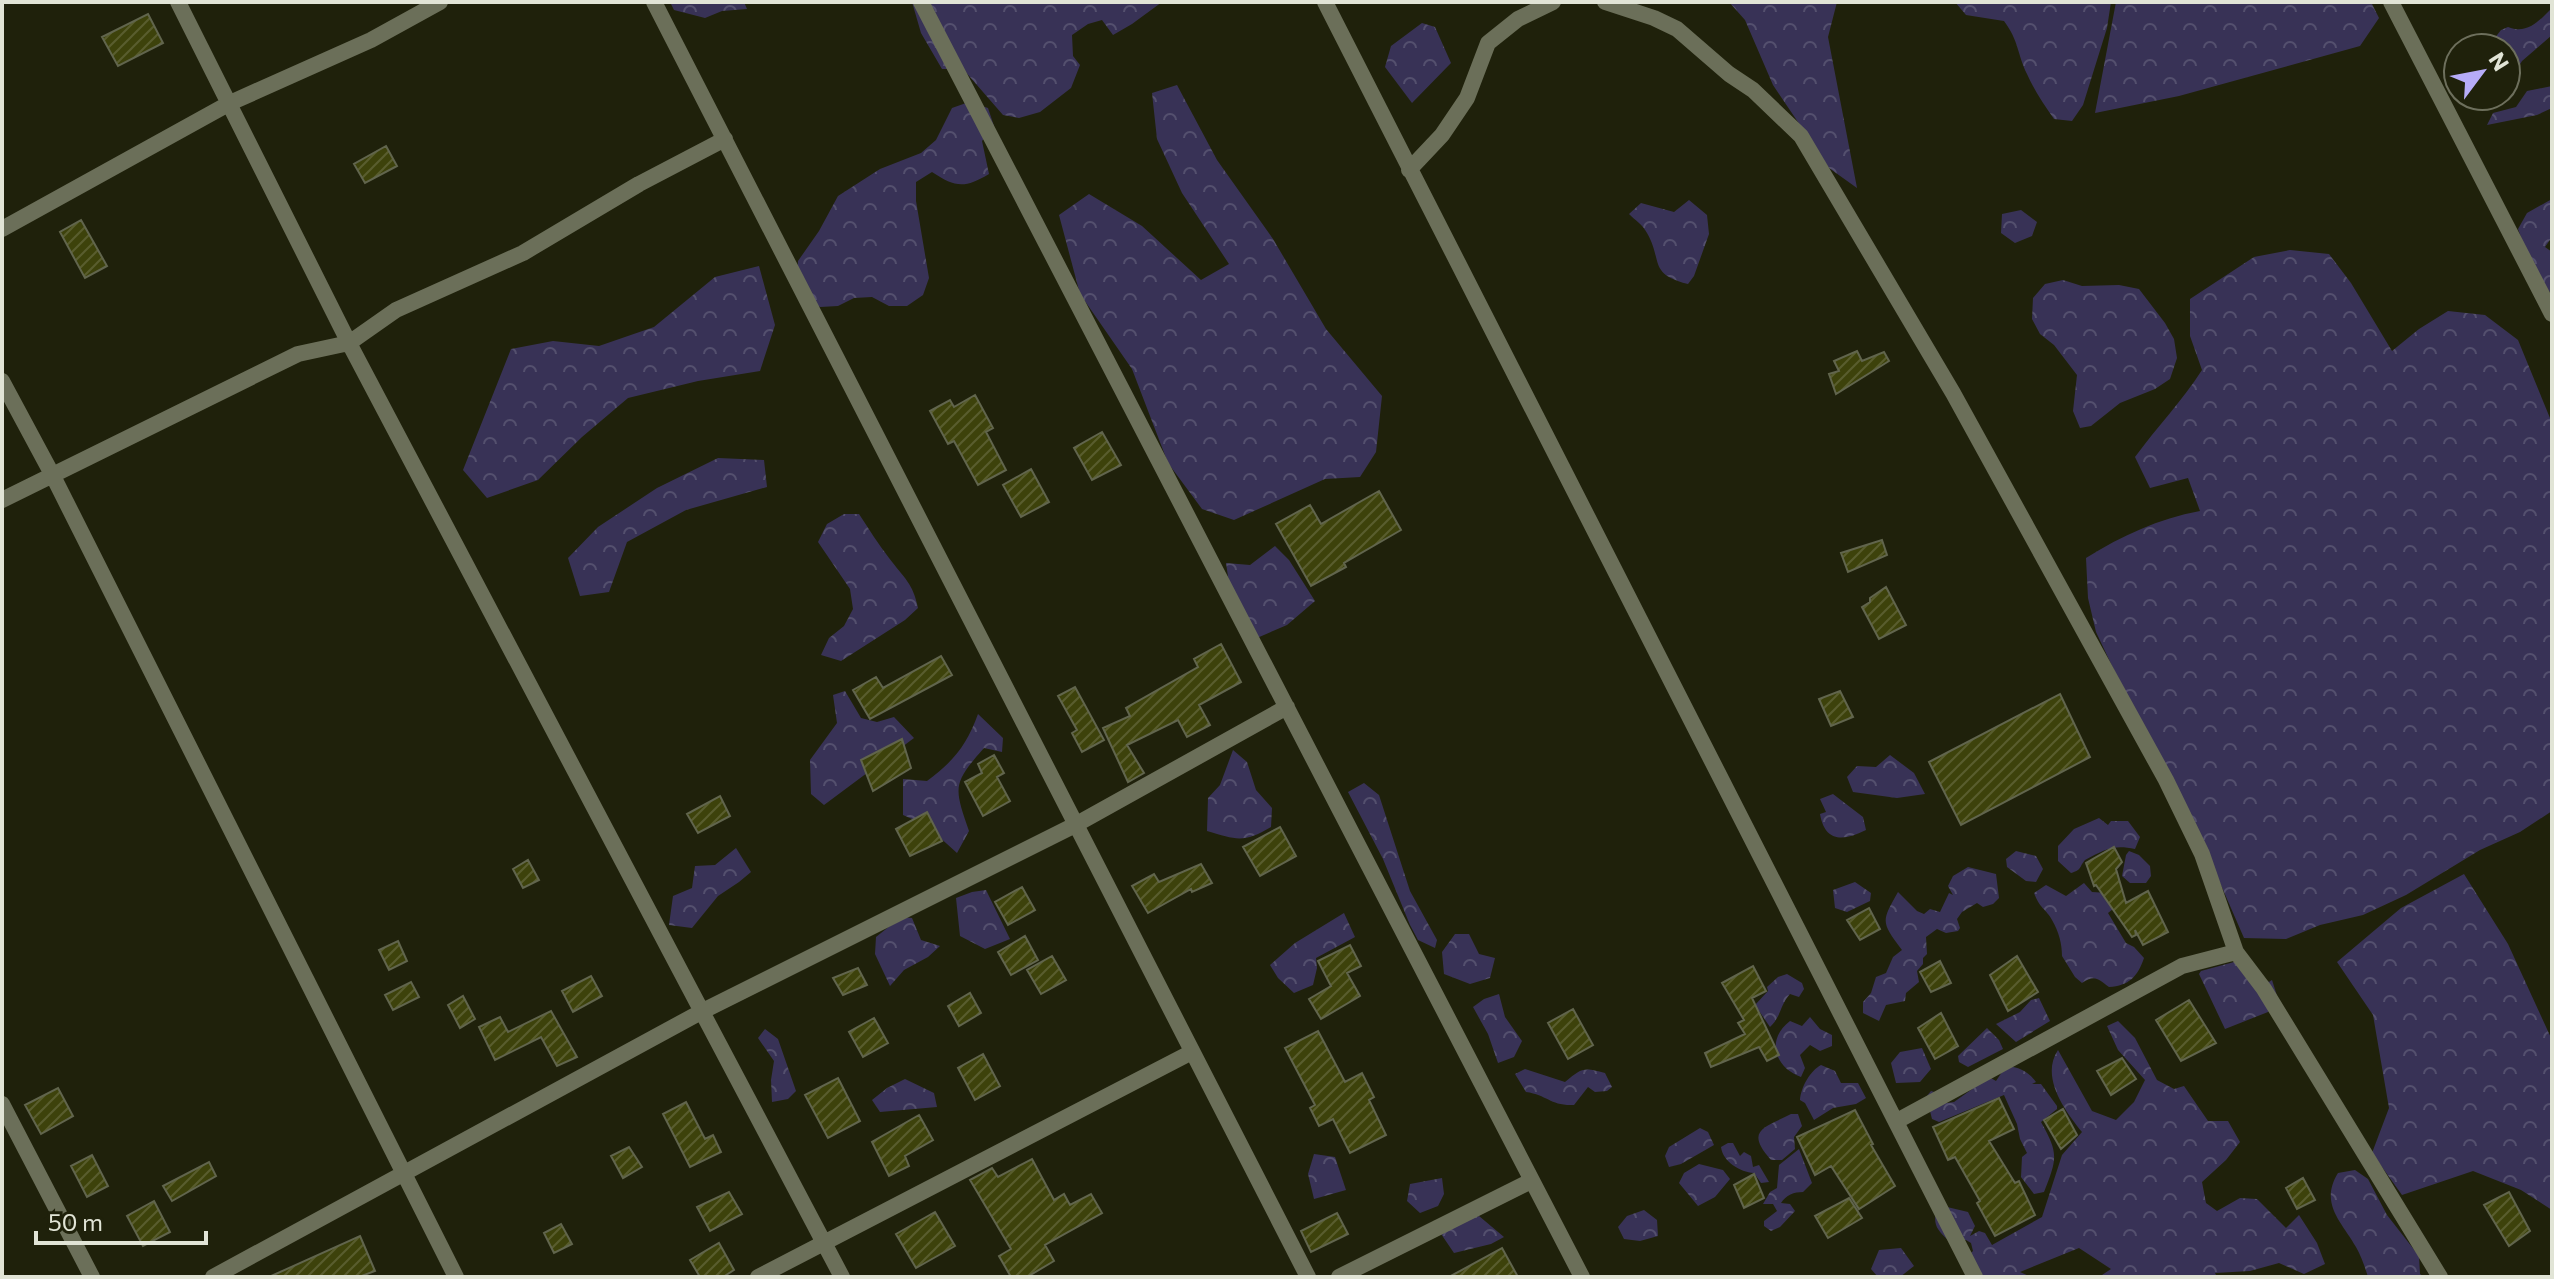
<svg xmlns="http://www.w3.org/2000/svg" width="2554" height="1279" font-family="Commissioner,sans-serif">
<defs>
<pattern id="forest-crowns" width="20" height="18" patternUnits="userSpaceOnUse" patternTransform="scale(2)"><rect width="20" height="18" fill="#383256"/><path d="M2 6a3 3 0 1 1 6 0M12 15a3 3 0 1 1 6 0" fill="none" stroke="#54506e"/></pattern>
<pattern id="building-hatch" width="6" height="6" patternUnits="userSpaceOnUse" patternTransform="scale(2)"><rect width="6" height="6" fill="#3d420b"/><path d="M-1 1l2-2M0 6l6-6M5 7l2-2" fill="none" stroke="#595d2e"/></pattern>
</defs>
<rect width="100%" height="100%" fill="#1f210b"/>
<!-- forest -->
<path fill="url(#forest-crowns)" d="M670 2H744L747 9 722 11 705 18 674 10Z
M912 2H1162L1132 24 1113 35 1102 20 1088 24 1072 35 1073 56 1080 65 1071 88 1040 112 1019 118 1003 115 963 69H942L921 33Z
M1729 2H1837L1828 37 1857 188 1829 168 1773 85 1745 20Z
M1955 2H2111L2107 28 2083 105 2072 121 2054 119C2044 105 2034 90 2027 74 2017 53 2019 41 2004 21L1966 15Z
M2116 2H2371L2379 18 2360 46 2179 96 2095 113Z
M2552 8V35L2522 61 2512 77 2506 79V48H2487L2501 30 2508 27C2527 35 2539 21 2552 8Z
M1422 23 1435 27 1451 63 1412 103 1385 67 1391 46Z
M1177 85 1217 160 1273 239 1326 329 1382 396 1376 452 1360 477 1325 479 1234 520 1202 509 1168 463 1132 369 1080 294 1059 215 1089 194 1142 226 1201 280 1229 264 1182 193 1157 139 1152 93Z
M2552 86V108L2537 115 2487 125 2493 113 2516 107 2527 91Z
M969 102 988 108 994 126 982 141 989 174C964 189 955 187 932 172L916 182V201L929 278 923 295 907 306H889L872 297 854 298 838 306 820 307 805 297 797 280 798 261 819 231 838 196 880 169 921 153 936 140 952 108Z
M2552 199V237L2545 247 2552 252V295L2533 270 2518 229 2527 213Z
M1689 200 1707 215 1709 234 1694 276 1688 284C1648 274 1663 261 1647 233 1643 225 1635 220 1629 214L1641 203 1674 212Z
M2021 210 2037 222 2032 236 2015 243 2001 233 2002 214Z
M2290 250 2329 254 2351 283 2392 351 2419 329 2448 311 2485 315 2518 340 2552 423V811L2520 832 2480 850 2406 895 2363 915 2320 925 2286 939 2244 938 2187 807 2113 668 2096 632 2088 598 2086 558C2123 535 2158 519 2200 511L2188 478 2150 488 2135 457C2157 427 2182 401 2202 370L2190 336V299L2254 257Z
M759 266 775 325 760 371 698 381 628 398 582 437 538 480 487 498 463 470 511 349 553 341 599 346 654 327 715 277Z
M2063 280 2082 286 2119 285 2139 289 2165 323 2174 339 2177 358 2170 379 2155 389 2120 403 2091 426 2080 428 2073 411 2077 375 2054 345 2040 334 2032 319 2033 298 2045 284Z
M718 458 764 460 767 487 686 510 627 542 609 592 580 596 568 558 598 527 657 488Z
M844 514H859C869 529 878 544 889 558 904 578 913 583 918 608L905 620 841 661 821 655 829 638 844 626 853 609 850 589 818 542 827 524Z
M1275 546 1289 560 1315 601 1287 625 1257 638 1232 603 1226 563 1250 565Z
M845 691 861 718 877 722 894 717 914 738 824 805 811 794 810 760 837 723 833 695Z
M978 714 1003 738 1002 752 984 748C952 784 954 787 969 831L957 853 926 825 903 815V779L927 781C953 762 967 745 978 714Z
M1233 750 1247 762 1256 790 1272 808 1271 827C1244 843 1237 840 1207 831L1208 798 1220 785Z
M1890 755 1914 773 1925 794 1897 798 1853 792 1847 777 1857 766 1876 767Z
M1364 783 1379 795 1410 891 1437 940 1435 948 1418 940 1410 925 1383 859 1348 792Z
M1833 794 1863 817 1866 830C1844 841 1825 843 1820 814L1826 812 1820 799Z
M2099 818 2108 825 2111 821H2128L2140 837 2135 849C2113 844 2104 850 2085 860 2079 867 2082 870 2071 873L2058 861V846L2074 829Z
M736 848 751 872 739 882 718 896 692 928 669 925 673 896 692 888 695 866 715 865Z
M2016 851 2036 856 2043 869 2036 882 2026 881 2007 867 2006 859Z
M2129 851 2139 855 2150 866 2151 876 2146 883H2130L2122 876 2126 855Z
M1968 867 1996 874 1999 898 1993 904 1983 907 1977 903 1962 912 1957 919 1960 928 1958 931 1946 933 1937 929 1926 937 1927 954 1923 958V964L1917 971 1919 982 1906 993 1905 1001 1886 1005 1879 1021 1863 1013V1002L1871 993 1876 977 1886 973 1893 957 1902 950C1881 922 1881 922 1898 892L1917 911 1924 914 1930 909 1940 912 1949 893 1953 895 1948 886 1953 876Z
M2464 874 2508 944 2552 1040V1210L2521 1190 2473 1171 2402 1195 2372 1153 2389 1108 2373 1015 2337 962 2401 908Z
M1855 882 1871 893 1870 901 1847 912 1835 908 1833 890Z
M2084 883 2092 892 2108 893 2118 905 2108 913 2126 943 2134 947 2144 958C2138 976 2129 986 2109 987 2098 979 2095 974 2082 983L2075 977 2062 956C2062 944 2059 932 2052 920 2046 909 2040 909 2034 893L2046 885 2066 896Z
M986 890 1010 939 985 949 960 936 956 898 972 892Z
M1344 913 1355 937 1316 958 1317 968 1313 985 1294 993 1278 978 1270 965 1295 943Z
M901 917 912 918 921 940 940 946 928 957 904 970 890 986 875 954 876 937Z
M1455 934H1469L1479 954 1495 958 1490 978 1470 984 1444 974 1442 952Z
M2234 962 2269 982 2272 980 2278 999 2268 1012 2225 1029 2199 974 2201 971Z
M1787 974 1802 983 1804 989 1799 997 1790 994C1780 1005 1781 1017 1770 1027L1755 1005 1768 991 1767 987 1778 977Z
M1499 994 1505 1017 1522 1041 1514 1057 1498 1063 1488 1034 1473 1007 1484 999Z
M2039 998 2050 1021 2016 1042 1996 1024 2020 1012 2031 1000Z
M1810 1017 1820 1029 1832 1035V1046L1820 1051 1810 1045 1800 1055 1805 1068 1801 1077C1774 1067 1766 1039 1790 1021L1802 1026Z
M2118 1021 2135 1038 2157 1080 2174 1089 2184 1086 2208 1121H2228L2240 1142 2226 1160 2202 1182 2206 1203 2217 1211 2240 1198 2257 1199 2286 1228 2299 1215 2317 1243 2325 1264 2304 1274 2279 1263 2250 1271 2215 1273 2217 1277H2099L2111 1269 2079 1248 2020 1272 2031 1277H1970L1962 1261 1973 1251 1971 1243 1966 1240H1948C1938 1230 1933 1226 1936 1211L1947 1207 1968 1212 1975 1226 1970 1236 1979 1231 1985 1233 1992 1245 2042 1217 2062 1155 2082 1132C2065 1111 2040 1077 2058 1050L2092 1111 2116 1120 2134 1102 2145 1080 2118 1050 2107 1026Z
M1987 1028 1999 1040 2003 1049 1968 1067 1959 1062 1958 1056Z
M765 1029 778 1039 796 1091 788 1099 772 1102 771 1080 774 1061 758 1038Z
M1922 1048 1931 1069 1920 1082 1896 1083 1891 1063 1900 1052Z
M1821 1065 1835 1071 1841 1083H1858L1866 1098 1856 1104 1833 1108 1814 1120 1805 1103 1800 1100C1801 1087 1810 1071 1821 1065Z
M2006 1066C2019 1067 2028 1071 2036 1082L2032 1084H2041L2057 1106V1109L2041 1122C2059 1154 2057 1159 2044 1192L2034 1194 2021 1177 2022 1157 2027 1153 2020 1139 2017 1124 2004 1095 1939 1122 1932 1119 1930 1111 1922 1102 1931 1091 1941 1094 1947 1103 1954 1102 1989 1077 1996 1081Z
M1525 1069 1565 1082C1582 1068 1583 1067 1605 1073L1612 1087 1607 1091 1595 1092 1588 1087 1574 1105C1550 1106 1548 1095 1526 1092L1515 1074Z
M905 1079 934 1093 937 1107 880 1112 872 1100 887 1088Z
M1791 1114H1798L1802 1126 1794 1137 1795 1149 1782 1160H1771C1743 1129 1767 1127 1791 1114Z
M1700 1128 1708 1132 1714 1145 1681 1164 1669 1167 1665 1156 1669 1147Z
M1728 1143H1733L1740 1156 1744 1152 1751 1156 1753 1167 1759 1165 1769 1182 1761 1183 1754 1173C1740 1172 1723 1162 1721 1147Z
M1799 1149 1812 1183 1803 1192C1794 1192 1786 1195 1781 1203L1790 1204 1795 1211 1780 1227 1771 1231 1764 1226V1221L1777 1211 1773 1204H1763L1770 1192 1777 1188 1779 1165Z
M1314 1154 1335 1157 1346 1190 1314 1199 1308 1174Z
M1699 1164 1723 1170 1730 1179 1715 1197 1698 1206 1679 1183 1684 1173Z
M2355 1170 2368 1179 2387 1215 2419 1256 2420 1274 2424 1277H2368C2365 1267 2361 1256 2356 1247 2342 1222 2319 1204 2338 1173Z
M1442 1178 1444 1194 1438 1206 1420 1213 1407 1201 1410 1184Z
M1644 1210 1657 1220 1658 1236 1640 1241 1624 1239 1618 1227 1627 1216Z
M1479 1216 1504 1237 1491 1244 1454 1253 1437 1228Z
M1901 1248 1914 1266 1900 1277H1878L1871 1269 1879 1250Z"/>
<!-- building -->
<path fill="url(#building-hatch)" stroke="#61654d" stroke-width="2" d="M148 14 163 43 118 66 102 37Z
M386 146 397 166 365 183 354 164Z
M81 220 107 266 85 278 60 232Z
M1857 351 1862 361 1884 352 1889 361 1836 394 1829 374 1839 371 1834 361Z
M975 395 993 428 986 432 1006 470 978 485 954 441 948 444 930 411 950 400 954 407Z
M1102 432 1121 465 1092 480 1074 448Z
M1031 469 1049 502 1021 517 1003 485Z
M1379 491 1401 530 1344 563 1346 567 1311 586 1276 524 1310 505 1321 524Z
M1882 540 1887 555 1848 572 1841 553Z
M1886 587 1906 625 1879 639 1862 607 1870 602V598Z
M1221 644 1241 682 1199 705 1210 725 1187 737 1178 720 1127 745 1144 773 1128 782 1103 728 1130 716 1126 708 1198 667 1194 659Z
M941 656 952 675 870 719 853 690 876 677 883 688Z
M1075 687 1104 740 1082 752 1072 733 1077 730 1058 696Z
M1840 691 1853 717 1831 726 1819 699Z
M2060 694 2090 757 1961 825 1929 762Z
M902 739 911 768 873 791 861 760Z
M994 755 1004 773 997 777 1010 801 983 816 965 782 982 773 978 764Z
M720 796 730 816 698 833 687 814Z
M927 812 942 841 910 856 896 829Z
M1280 827 1296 856 1260 876 1243 847Z
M2114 847 2122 862 2116 869 2126 903 2148 891 2168 932 2143 945 2135 930 2136 935 2132 937 2096 885 2094 886 2086 863Z
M528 860 539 880 523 888 513 869Z
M1201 864 1212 883 1192 892 1191 889 1148 913 1132 886 1154 874 1159 882Z
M1022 887 1035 910 1008 925 995 902Z
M1869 908 1880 929 1860 940 1847 920Z
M1025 936 1038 960 1011 975 998 952Z
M398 941 407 961 389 970 379 950Z
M1350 945 1361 966 1347 973 1360 996 1321 1019 1309 999 1331 986 1318 961Z
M1052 956 1066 980 1041 994 1027 970Z
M2017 956 2038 992 2008 1011 1990 975Z
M1940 961 1951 983 1931 992 1920 972Z
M1753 966 1766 991 1752 998 1779 1055 1767 1061 1759 1047 1711 1067 1705 1053 1745 1034 1738 1023 1744 1020 1722 983Z
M858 968 867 985 843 995 833 978Z
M591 976 602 996 573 1012 562 991Z
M411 982 419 997 393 1010 385 995Z
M970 993 981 1013 959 1026 948 1006Z
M463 996 475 1019 460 1028 448 1005Z
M2189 1000 2216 1043 2181 1061 2156 1020Z
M1573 1009 1593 1045 1568 1059 1548 1023Z
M551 1011 577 1057 557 1066 541 1037 495 1060 479 1027 500 1017 508 1032Z
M1941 1013 1958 1046 1935 1059 1918 1028Z
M874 1018 888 1043 863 1057 849 1032Z
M1318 1031 1345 1082 1362 1073 1374 1097 1369 1100 1386 1135 1350 1153 1333 1119 1319 1126 1310 1108 1315 1105 1285 1048Z
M983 1054 1000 1086 975 1100 958 1068Z
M2122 1058 2136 1079 2111 1095 2097 1071Z
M838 1078 860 1121 828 1138 805 1095Z
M58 1088 73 1116 41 1134 25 1105Z
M1999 1098 2014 1129 1989 1141 2015 1183 2019 1181 2035 1215 1995 1236 1977 1203 1980 1201 1955 1157 1948 1160 1933 1127Z
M686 1102 705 1139 713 1135 721 1152 690 1167 663 1114Z
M2063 1109 2077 1135 2061 1149 2044 1120Z
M1855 1110 1873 1144 1871 1145 1895 1186 1859 1209 1831 1166 1815 1175 1797 1137Z
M919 1115 933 1140 905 1156 909 1166 889 1176 872 1142Z
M629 1147 642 1167 623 1178 611 1156Z
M92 1155 108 1186 87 1197 71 1166Z
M1032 1159 1054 1200 1064 1194 1070 1205 1091 1194 1102 1213 1045 1245 1054 1261 1027 1277H1011L999 1256 1011 1249 970 1180 992 1168 998 1177Z
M209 1162 216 1176 172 1201 163 1186Z
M1754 1174 1764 1198 1744 1208 1734 1185Z
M2303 1178 2315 1200 2297 1209 2286 1188Z
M729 1192 742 1214 710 1231 697 1207Z
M2509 1192 2530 1231 2509 1246 2484 1205Z
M1849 1198 1862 1218 1828 1238 1815 1216Z
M154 1201 170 1232 143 1246 127 1216Z
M935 1212 955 1246 916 1268 896 1234Z
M1337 1213 1348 1234 1311 1252 1301 1231Z
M561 1224 572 1244 554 1253 544 1233Z
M360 1236 375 1271 359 1277H269Z
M719 1243 734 1270 723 1277H700L690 1260Z
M1502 1248 1518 1277H1449Z"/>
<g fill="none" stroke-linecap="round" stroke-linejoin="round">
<!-- minor -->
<path stroke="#6b6f59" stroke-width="16" d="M178 2 349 343 842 1277
M654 2 1308 1277
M921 2 1582 1277
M1325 2 1975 1277
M1605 2 1654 18 1677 29 1729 74 1753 90 1801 136 1953 393 2166 780 2202 854 2236 952
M2391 2 2552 314
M1409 170 1442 135 1467 98 1488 43 1518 19 1553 2
M2 229 230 103 371 40 440 2
M2 381 53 476 456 1277
M2 500 298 354 349 343 396 310 523 253 639 184 725 139
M2 1104 92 1277
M1897 1121 2182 966 2236 952 2264 989 2440 1277
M213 1277 701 1012 1075 825 1287 707
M758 1277 1192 1052
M1339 1277 1531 1181"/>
</g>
<!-- border -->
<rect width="2554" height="1279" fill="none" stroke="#e1e4d6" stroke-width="8"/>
<!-- north arrow -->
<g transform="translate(2482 72) rotate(58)"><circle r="38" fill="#1f210b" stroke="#6d6f5c" stroke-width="2"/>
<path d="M0-6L14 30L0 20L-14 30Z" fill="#b6acf8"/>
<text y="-12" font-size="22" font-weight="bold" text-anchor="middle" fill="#e1e4d6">N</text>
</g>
<!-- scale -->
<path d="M36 1231v12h170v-12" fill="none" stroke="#e1e4d6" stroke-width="4"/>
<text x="48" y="1231" font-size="24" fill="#e1e4d6" stroke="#1f210b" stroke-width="6" paint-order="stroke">50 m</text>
</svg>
